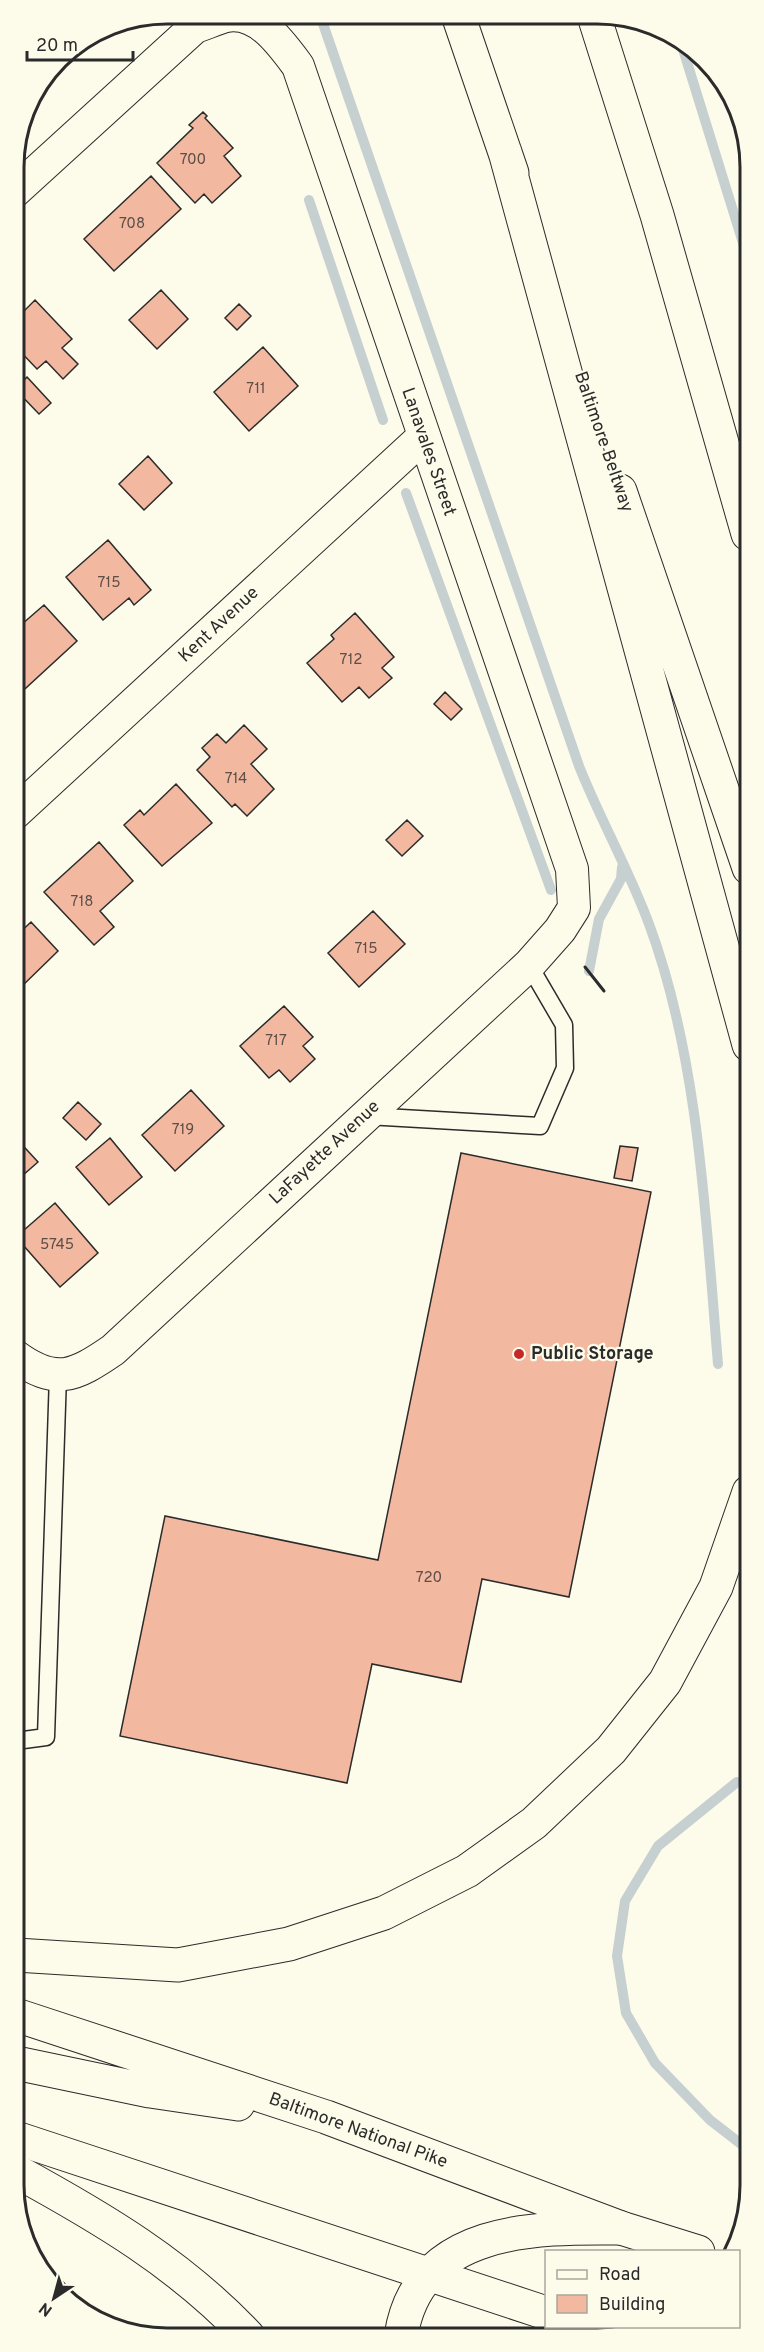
<svg xmlns="http://www.w3.org/2000/svg" width="764" height="2352" font-family="Overpass,sans-serif">
<rect width="100%" height="100%" fill="#fdfbea"/>
<g fill="none" stroke-linecap="round" stroke-linejoin="round">
<!-- stream -->
<path stroke="#c7d0d0" stroke-width="10" d="M320 15 579 766C600 819 629 870 649 924 699 1058 706 1222 718 1364
M682 46 748 259
M309 200 383 420
M406 493 551 890
M589 971 599 919 621 879 622 867
M737 1782 658 1846 625 1901 617 1956 626 2013 655 2063 710 2120 750 2151"/>
</g>
<!-- building -->
<path fill="#f2b8a0" stroke="#2b2b2b" stroke-width="1.5" d="M203 112 207 116 205 118 233 148 224 156 241 176 212 203 204 194 195 203 157 163 193 128 189 125Z
M151 176 181 209 114 271 84 239Z
M161 290 188 319 157 349 129 320Z
M35 300 72 339 62 348 78 364 63 379 46 361 37 369 14 345V321Z
M239 304 251 316 237 330 225 318Z
M263 347 298 386 249 431 214 392Z
M27 377 51 403 39 414 15 389Z
M148 456 172 483 144 510 119 484Z
M108 540 151 590 134 605 129 598 103 620 66 577Z
M44 605 77 641 15 698 14 631Z
M355 613 394 657 382 668 392 678 369 698 359 687 342 702 307 663 334 639 331 635Z
M445 692 462 709 451 720 434 704Z
M244 725 267 749 251 764 274 789 247 816 235 804 232 807 197 770 210 757 202 748 217 734 226 743Z
M176 784 212 823 162 866 124 825 140 810 144 815Z
M407 820 423 836 402 856 386 840Z
M99 842 133 881 100 911 114 927 94 945 44 892Z
M373 911 405 944 359 987 328 953Z
M31 922 58 951 18 990 15 987V937Z
M284 1006 313 1037 303 1046 315 1059 290 1082 279 1070 269 1078 240 1046Z
M191 1090 224 1126 175 1171 142 1135Z
M78 1102 101 1124 86 1140 63 1118Z
M15 1137 38 1162 15 1182Z
M110 1138 142 1177 109 1205 76 1167Z
M620 1146 638 1148 632 1181 614 1178Z
M461 1153 651 1192 569 1597 482 1579 461 1682 372 1664 347 1783 120 1736 165 1516 378 1560Z
M55 1203 98 1253 60 1287 16 1237Z"/>
<g fill="none" stroke-linecap="round" stroke-linejoin="round">
<defs>
<path id="service" d="M367 1116 540 1126 565 1068 564 1025 529 965
M16 1741 46 1737 58 1375"/>
<path id="minor" d="M14 192 195 27C205 24 215 19 226 16 258 10 281 43 298 66L572 869 574 908 560 930 529 965 113 1350C75 1376 56 1386 15 1356
M15 813 423 437"/>
<path id="primary" d="M16 2015 326 2117 621 2228 698 2252
M16 2063 150 2091 238 2104
M16 2138 546 2313
M586 2326 613 2336"/>
<path id="motorway" d="M458 15 512 173
M594 16 657 215 748 534
M505 152 749 1045
M620 491 749 868
M16 1955 178 1965 289 1944 384 1913 467 1871 534 1823 611 1750 665 1682 716 1587 749 1492
M16 2171C102 2218 180 2264 248 2336
M401 2336C418 2227 535 2227 621 2228"/>
</defs>
<!-- service casing -->
<use href="#service" stroke="#2b2b2b" stroke-width="19"/>
<!-- minor casing -->
<use href="#minor" stroke="#2b2b2b" stroke-width="34"/>
<!-- primary casing -->
<use href="#primary" stroke="#2b2b2b" stroke-width="35"/>
<!-- motorway casing -->
<use href="#motorway" stroke="#2b2b2b" stroke-width="35"/>
<!-- service -->
<use href="#service" stroke="#fdfbea" stroke-width="16"/>
<!-- minor -->
<use href="#minor" stroke="#fdfbea" stroke-width="32"/>
<!-- primary -->
<use href="#primary" stroke="#fdfbea" stroke-width="33"/>
<!-- motorway -->
<use href="#motorway" stroke="#fdfbea" stroke-width="33"/>
<!-- wall -->
<path stroke="#2b2b2b" stroke-width="3" d="M585 967 604 991"/>
</g>
<!-- markers -->
<circle fill="#c62828" stroke="#fdfbea" stroke-width="2" cx="519" cy="1354" r="6"/>
<g text-anchor="middle" dominant-baseline="central" stroke-width="4.5" stroke-linejoin="round" paint-order="stroke">
<!-- number labels -->
<g font-size="15" fill="#5d4e48">
<text x="193" y="160">700</text>
<text x="132" y="224">708</text>
<text x="256" y="389">711</text>
<text x="109" y="583">715</text>
<text x="351" y="660">712</text>
<text x="236" y="779">714</text>
<text x="82" y="902">718</text>
<text x="366" y="949">715</text>
<text x="276" y="1041">717</text>
<text x="183" y="1130">719</text>
<text x="57" y="1245">5745</text>
<text x="429" y="1578">720</text>
</g>
<!-- street labels -->
<g font-size="18" fill="#2b2b2b" stroke="#fdfbea">
<text transform="translate(603 442) rotate(71)">Baltimore Beltway</text>
<text transform="translate(428 452) rotate(71)">Lanavales Street</text>
<text transform="translate(219 625) rotate(-43)">Kent Avenue</text>
<text transform="translate(325 1153) rotate(-43)">LaFayette Avenue</text>
<text transform="translate(358 2131) rotate(20)">Baltimore National Pike</text>
</g>
<!-- poi labels -->
<g font-size="18" font-weight="bold" fill="#2b2b2b" stroke="#fdfbea" text-anchor="start">
<text x="531" y="1354">Public Storage</text>
</g>
</g>
<!-- crop -->
<path d="M0 0H764V2352H0ZM167 24H597A143 143 0 0 1 740 167V2185A143 143 0 0 1 597 2328H167A143 143 0 0 1 24 2185V167A143 143 0 0 1 167 24Z" fill="#fdfbea" fill-rule="evenodd"/>
<path fill="none" stroke="#2b2b2b" stroke-width="3" d="M167 24H597A143 143 0 0 1 740 167V2185A143 143 0 0 1 597 2328H167A143 143 0 0 1 24 2185V167A143 143 0 0 1 167 24Z"/>
<!-- legend -->
<rect x="545" y="2250" width="195" height="78" fill="#fdfbea" stroke="#a9a89e" stroke-width="1.5"/>
<rect x="557" y="2270" width="30" height="9" fill="#fdfbea" stroke="#a9a89e" stroke-width="1.5"/>
<text x="599" y="2280" font-size="18" fill="#2b2b2b">Road</text>
<rect x="557" y="2295" width="30" height="18" fill="#f2b8a0" stroke="#a9a89e" stroke-width="1.5"/>
<text x="599" y="2310" font-size="18" fill="#2b2b2b">Building</text>
<!-- north arrow -->
<g transform="translate(54 2298) rotate(216)" stroke="#fdfbea" stroke-width="4.5" paint-order="stroke">
<path d="M0-4.5L10 22L0 15L-10 22Z" fill="#2b2b2b"/>
<text y="-9" font-size="16" font-weight="bold" text-anchor="middle" fill="#2b2b2b">N</text>
</g>
<!-- scale -->
<path d="M27 51v9h106v-9" fill="none" stroke="#2b2b2b" stroke-width="3"/>
<text x="36" y="51" font-size="18" fill="#2b2b2b" stroke="#fdfbea" stroke-width="4.5" paint-order="stroke">20 m</text>
</svg>
